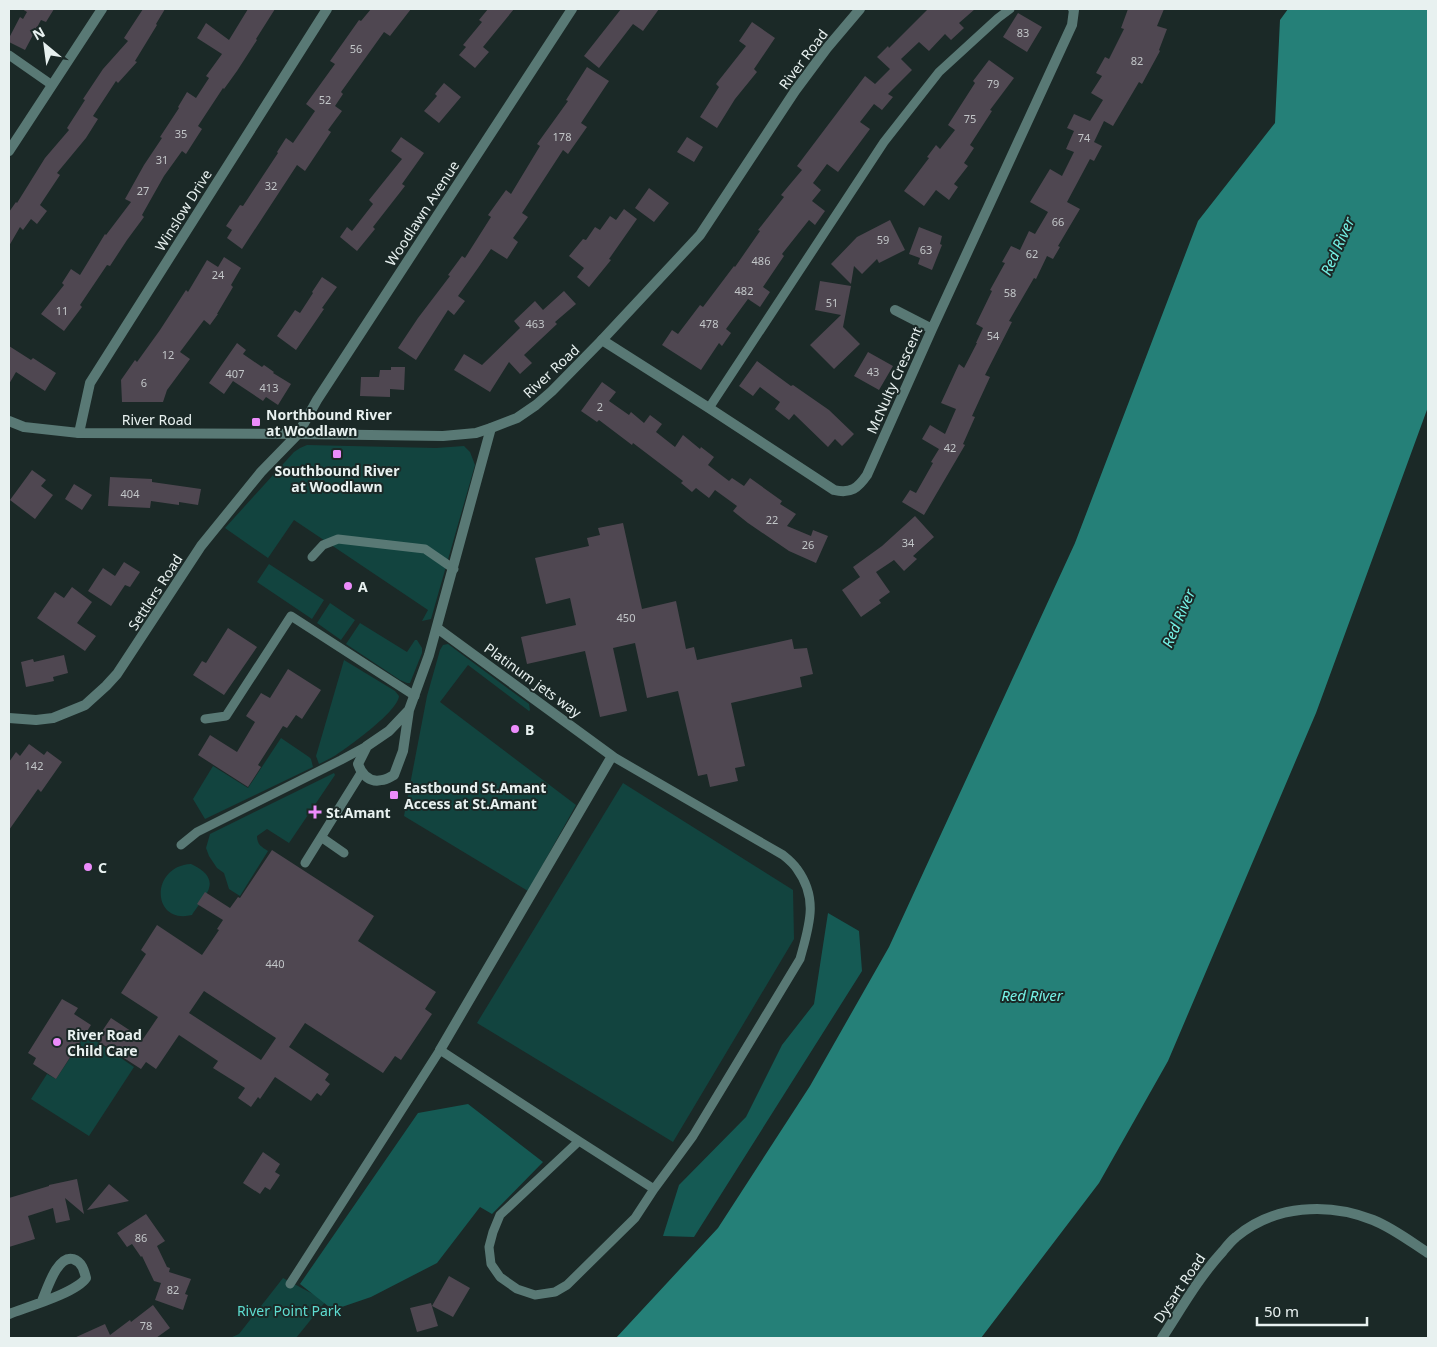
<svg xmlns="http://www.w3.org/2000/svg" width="1437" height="1347" font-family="'Noto Sans',sans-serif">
<rect width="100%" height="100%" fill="#1b2927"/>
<!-- green -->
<path fill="#12443f" d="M307 445 436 448 464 446 470 452 475 465 431 619 422 621 428 610 294 520 268 558 225 528 294 452 300 448Z
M269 564 324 600 312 619 257 582Z
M330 603 355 620 341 640 317 623Z
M360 623 407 652 415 640H417L422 648V653L410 683H407L400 680 346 644Z
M448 644 529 704 530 710 529 711 468 665 440 702 576 805 528 891 404 816 427 696 440 650 443 645Z
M344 660 395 691 399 696C398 711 350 746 336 755 331 758 325 761 319 764L316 756Z
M281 738 309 757 311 759 313 767 205 819 193 799 213 766 248 788Z
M334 773 335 775 289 843 267 829 257 836C257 845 262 847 268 851L240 896 229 889 224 873 217 868 209 856 206 848 210 834Z
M623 783 793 890 794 939 673 1142 477 1023Z
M191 864C200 868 213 876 209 888 208 894 196 908 192 915 151 925 150 866 191 864Z
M86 1034 134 1067 89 1136 31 1099 47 1074 56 1079Z
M283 1278 326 1301 296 1338H230L239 1334Z"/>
<!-- forest -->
<path fill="#155a54" d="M828 913 859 931 862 971 694 1237 663 1236 679 1185 746 1117 782 1045 814 1004Z
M468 1104 543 1162 492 1214 480 1207 437 1263 371 1297 333 1310 300 1284 418 1113Z"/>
<!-- water -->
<path fill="#258078" d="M1288 9H1428V407L1316 713 1168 1061 1099 1183 981 1338H616L718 1228 810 1086 889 947 1075 543 1198 221 1275 123 1280 20Z"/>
<!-- building -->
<path fill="#4f4751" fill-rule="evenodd" d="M22 9H54L46 22 41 20 25 50 9 42V38L20 17 23 19 27 12Z
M143 9H165L156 24 157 25 135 61 137 62 118 83 116 81 93 116 98 119 86 138 57 173 60 175 40 205 47 211 37 224 31 219 23 230 20 227 9 246V212L16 202 17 203 45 158 69 130 67 128 85 100 83 99 103 69 128 41 124 38Z
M248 9H275L256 39 257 40 237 71 224 89 223 88 198 126 202 129 186 154 182 151 164 176 142 215 144 217 127 240 110 266 107 265 80 305 82 307 64 331 41 314 64 285 62 283 71 269 80 275 105 234 106 235 131 202 125 199 144 165 162 138 160 137 179 108 178 107 187 92 196 98 209 78 206 76 222 54 197 38 206 23 229 40Z
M371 9H411L390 36 384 32 341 92 343 94 335 106 342 111 328 130 331 132 305 171 297 165 242 249 227 238 232 230 226 226 240 205 243 206 278 153 277 152 286 138 293 143 315 111 306 104 335 64 330 61 359 20 361 21Z
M488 9H514L483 47 489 52 475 68 459 55 466 47 463 45 482 22 479 20Z
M621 9H659L643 31 633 24 599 68 584 56Z
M928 9H975L959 23 964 28 951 40 945 34 929 51 919 42 901 59 912 70 888 94 893 97 882 110 874 104 860 122 870 129 838 172 827 164 813 183 821 190 812 201 825 211 815 225 809 220 782 254 784 256 763 287 770 292 760 307 748 299 726 329 731 333 722 346 719 343 701 370 662 345 672 330 678 334 700 305 703 307 734 266 735 267 760 231 758 230 784 197 781 195 802 170 797 166 865 76 875 84 890 69 877 57 888 46 889 48Z
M1128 9H1164L1157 26 1167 29 1159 50 1160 51 1142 84 1139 82 1113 126 1104 121 1094 142 1102 146 1094 161 1090 159 1067 202 1080 209 1058 246 1060 247 1053 259 1047 256 1036 279 1034 278 1009 321 1012 322 985 375 990 377 972 416 975 417 963 444 965 445 924 515 902 502 910 490 916 493 933 463 931 462 939 449 922 439 930 425 945 434 956 409 941 403 959 364 964 368 977 343H976L983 328 976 324 992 291 990 290 1005 263 1002 262 1011 246 1020 250 1029 231 1035 234 1048 212 1030 202 1050 169 1062 176 1074 152 1066 149 1074 131 1067 128 1074 114 1090 121 1103 100 1091 93 1102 76 1096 73 1105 57 1109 59 1124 29 1121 28Z
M1018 13 1042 27 1027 52 1003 37Z
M752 22 775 38 754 69 757 72 735 99 717 128 700 117 719 87 716 84 746 46 739 41Z
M989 60 1014 78 990 110 992 111 970 145 974 148 964 163 968 166 954 184 958 187 949 200 936 190 924 206 904 191 929 158 927 157 936 145 940 149 955 130 948 125 975 83 973 81Z
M587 67 609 81 581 123 587 127 568 154 563 150 522 213 528 217 513 238 518 242 507 259 491 249 478 268 458 296 465 301 454 315 448 310 416 360 398 348 418 318 450 276 448 275 462 256 465 258 491 217 488 215 506 190 511 194 540 146 537 144 568 101 566 100Z
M444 83 461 97 439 123 424 111 437 96 435 94Z
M401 137 424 153 402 184 405 186 373 227 375 229 357 251 340 237 347 227 352 231 373 204 369 200 402 159 391 151Z
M687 137 703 147 694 162 677 152Z
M649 188 669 203 654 222 635 208Z
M624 209 637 219 609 259 611 260 589 287 577 277 584 268 569 256 583 239 586 240 595 227 600 230 610 216 616 220Z
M890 220 905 250 879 263 877 259 862 274 854 266 851 284 831 264 857 237Z
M919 227 942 236 940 244 942 245 932 270 918 264 920 258 909 254Z
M224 257 241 268 231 285 233 287 217 314H218L210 325 204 320 180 352 190 359 167 390 163 402H122L121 380 135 360 137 362 160 330 186 290 188 292 207 260 218 267Z
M322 277 337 287 322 308 324 309 296 350 277 336 295 310 300 313 313 293 312 292Z
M820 281 851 286 843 327 860 344 834 369 810 345 841 315 815 310Z
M564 291 576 304 555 322 557 324 524 355 532 363 520 374 509 362 490 392 454 370 464 354 482 365 520 328 514 321 535 301 543 310Z
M237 343 246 350 243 354 262 367 264 365 274 372 273 373 291 384 278 405 266 397 263 401 233 381 224 394 209 383Z
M9 346 31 360 33 358 56 373 45 391 16 372 9 384Z
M868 352 893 366 879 390 854 376Z
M757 361 791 386 793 385 829 410 854 434 842 446 835 439 828 447 794 414 789 420 775 409 780 402 760 387 753 396 739 386Z
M391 367H405L404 390 390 389V397L360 396 361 377H379L380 370H391Z
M602 382 616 392 609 401 629 415 631 412 644 423 650 415 662 424 656 432 675 447 683 435 700 449 701 447 714 457 708 465 729 481 732 478 744 486 750 478 782 501 780 504 796 514 787 526 811 536 813 530 828 536 816 563 789 551 748 523 733 511 737 506 715 490 709 498 696 488 692 492 681 483 683 481 633 443 632 445 599 420 597 422 581 411Z
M32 470 46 480 41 486 53 495 35 519 10 500Z
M110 477 152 479V482L201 489 198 505 179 502V505L151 501 150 508 108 506Z
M74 484 92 495 82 510 65 499Z
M915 516 934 537 913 556 917 559 904 571 894 560 876 572 890 592 879 600 881 603 861 617 842 590 860 577 853 567 882 546Z
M623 523 642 609 676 601 686 649 694 647 697 660 792 639 794 649 807 648 813 674 800 677 802 687 731 703 745 766 735 768 738 781 710 787 707 774 698 776 678 691 647 698 635 643 613 648 627 711 600 717 585 651 527 664 521 637 576 625 570 598 546 604 535 558 589 546 587 538 600 535 598 528Z
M124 562 140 572 130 587 125 585 111 606 88 591 103 568 115 576Z
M72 587 92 602 77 623 96 636 85 651 37 618 55 592 64 598Z
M228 628 257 647 224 695 193 675 202 661 206 663Z
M64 655 68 673 53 677 54 681 26 687 21 662 33 659 34 662Z
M288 669 321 690 302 719 296 715 287 728 283 726 258 765 261 767 248 787 198 755 210 735 237 752 255 722 246 716 261 693 270 698Z
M29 744 44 755 47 751 62 762 41 792 38 789 9 830V762L16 752 20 756Z
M272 850 374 916 358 941 436 992 425 1009 432 1014 401 1060 395 1056 383 1073 305 1023 289 1047 329 1074 325 1080 330 1084 321 1096 317 1093 311 1101 275 1077 260 1099 258 1097 251 1107 238 1098 245 1088 213 1068 218 1061 179 1035 156 1069 146 1062 141 1069 96 1040 111 1018 143 1039 158 1017 121 993 146 954 141 950 157 925 202 955 219 930 217 929 223 920 197 904 205 892 230 908 238 897 240 898ZM204 991 276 1038 261 1060 189 1013Z
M62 999 78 1008 74 1014 91 1025 56 1079 33 1064 36 1058 28 1053Z
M263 1152 280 1164 275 1172 280 1175 270 1190 265 1187 260 1194 243 1183Z
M77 1179 84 1214 65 1198 70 1220 56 1223 53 1208 28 1216 35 1239 9 1247V1198L49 1186V1185Z
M109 1184 129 1201 87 1210Z
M146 1214 165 1241 157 1246 167 1267 170 1268 169 1272 191 1279 185 1294 188 1295 183 1310 155 1300 161 1283 154 1281 142 1256 141 1257 132 1244 127 1247 117 1233Z
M449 1276 470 1288 453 1317 432 1306Z
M431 1303 438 1326 417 1332 410 1308Z
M153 1305 170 1328 156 1338H74L105 1324 110 1335 130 1320 131 1322Z"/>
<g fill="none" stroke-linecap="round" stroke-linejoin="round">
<!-- service -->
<path stroke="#597975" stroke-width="9" d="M9 55 52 85
M709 408 884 142 939 72 998 18 1010 9
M312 557 323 545 338 539 425 549 454 569
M205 719 226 716 291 616 415 696
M612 756 783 855C788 859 793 863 797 869 819 899 809 926 800 959L693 1136 654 1189 579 1141 500 1215 493 1232 489 1247 491 1264 500 1277 517 1289 535 1295 555 1292 567 1285 635 1218 654 1189
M321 837 344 853
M181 845 197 832 341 760 367 746
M305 863 361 773
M290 1284 440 1050 579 1141"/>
<!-- minor -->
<path stroke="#597975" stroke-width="10" d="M9 151 102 9
M895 310 932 329
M602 340 709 408 834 490C851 494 858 488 867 475L932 329 1072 25 1074 10 1073 9
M79 433 90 383 327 9
M437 628 612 756 440 1050
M409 710 389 731 367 746 358 764C362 775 370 783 382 780 386 780 390 777 394 775L403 751 409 710 429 655 491 428
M9 718 36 720 53 718 85 705 106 686 117 674 201 546 261 472 298 434 317 400 572 9
M9 1314C27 1307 76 1293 86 1278 84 1270 82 1262 73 1259 57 1255 47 1290 42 1301"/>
<!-- tertiary -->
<path stroke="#597975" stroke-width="10" d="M9 421 24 427 79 433 298 434 443 436 476 433 491 428 517 418 536 405 552 391 602 340 700 235 795 91 827 48 860 9
M1162 1338C1181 1309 1199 1277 1223 1251 1227 1246 1231 1241 1236 1237 1274 1205 1328 1202 1373 1220 1393 1228 1411 1242 1428 1253"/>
</g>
<!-- markers -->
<g fill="#ec8cfb" stroke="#1b2927" stroke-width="2">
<rect x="251" y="417" width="10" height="10" rx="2.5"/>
<rect x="332" y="449" width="10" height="10" rx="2.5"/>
<circle cx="348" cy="586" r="5"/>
<circle cx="515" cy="729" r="5"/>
<rect x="389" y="790" width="10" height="10" rx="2.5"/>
<path d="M312.5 804.5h5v5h5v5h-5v5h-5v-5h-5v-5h5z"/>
<circle cx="88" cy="867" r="5"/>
<circle cx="57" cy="1042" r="5"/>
</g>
<g text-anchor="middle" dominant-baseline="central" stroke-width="4" stroke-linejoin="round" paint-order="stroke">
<!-- number labels -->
<g font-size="11" fill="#c2c6c8">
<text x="1023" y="32">83</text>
<text x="356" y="48">56</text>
<text x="1137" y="60">82</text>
<text x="993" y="83">79</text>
<text x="325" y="99">52</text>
<text x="970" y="118">75</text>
<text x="181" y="133">35</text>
<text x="562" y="136">178</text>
<text x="1084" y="137">74</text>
<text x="162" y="159">31</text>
<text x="271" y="185">32</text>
<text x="143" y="190">27</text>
<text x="1058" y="221">66</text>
<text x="883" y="239">59</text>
<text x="926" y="249">63</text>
<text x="1032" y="253">62</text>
<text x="761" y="260">486</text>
<text x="218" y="274">24</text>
<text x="744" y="290">482</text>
<text x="1010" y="292">58</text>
<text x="832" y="302">51</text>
<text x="62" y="310">11</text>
<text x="535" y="323">463</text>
<text x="709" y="323">478</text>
<text x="993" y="335">54</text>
<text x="168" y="354">12</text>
<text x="873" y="371">43</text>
<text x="235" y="373">407</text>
<text x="144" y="382">6</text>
<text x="269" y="387">413</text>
<text x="600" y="406">2</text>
<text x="950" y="447">42</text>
<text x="130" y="493">404</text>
<text x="772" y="519">22</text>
<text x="908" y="542">34</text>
<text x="808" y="544">26</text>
<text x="626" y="617">450</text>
<text x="34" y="765">142</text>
<text x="275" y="963">440</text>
<text x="141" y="1237">86</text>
<text x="173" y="1289">82</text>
<text x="146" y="1325">78</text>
</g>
<!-- street labels -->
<g font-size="14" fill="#e8f1f0" stroke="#1b2927">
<text transform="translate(803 59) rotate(-53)">River Road</text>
<text transform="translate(183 210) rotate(-58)">Winslow Drive</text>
<text transform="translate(422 213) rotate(-57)">Woodlawn Avenue</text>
<text transform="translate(551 371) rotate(-43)">River Road</text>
<text transform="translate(894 380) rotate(-66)">McNulty Crescent</text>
<text x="157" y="419">River Road</text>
<text transform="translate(155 592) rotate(-57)">Settlers Road</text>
<text transform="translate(533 680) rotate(36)">Platinum jets way</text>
<text transform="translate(1179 1288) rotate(-56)">Dysart Road</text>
</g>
<!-- poi labels -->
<g font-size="14" font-weight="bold" fill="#e8f1f0" stroke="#1b2927" text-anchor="start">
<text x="266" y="414">Northbound River<tspan x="266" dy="16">at Woodlawn</tspan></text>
<text x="337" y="470" text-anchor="middle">Southbound River<tspan x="337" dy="16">at Woodlawn</tspan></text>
<text x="358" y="586">A</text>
<text x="525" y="729">B</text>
<text x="404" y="787">Eastbound St.Amant<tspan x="404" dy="16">Access at St.Amant</tspan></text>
<text x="326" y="812">St.Amant</text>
<text x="98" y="867">C</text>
<text x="67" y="1034">River Road<tspan x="67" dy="16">Child Care</tspan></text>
</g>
<!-- park labels -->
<g font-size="14" fill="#5eddd1" stroke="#1b2927">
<text x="289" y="1310">River Point Park</text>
</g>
<!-- water labels -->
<g font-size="15" font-style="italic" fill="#76f3e7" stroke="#1b2927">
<text transform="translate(1337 246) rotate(-66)">Red River</text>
<text transform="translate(1178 618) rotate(-67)">Red River</text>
<text x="1032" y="995">Red River</text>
</g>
</g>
<!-- border -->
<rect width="1437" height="1347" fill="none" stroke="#e8f1f0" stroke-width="20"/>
<!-- north arrow -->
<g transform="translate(45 45) rotate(331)" stroke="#1b2927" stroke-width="4" paint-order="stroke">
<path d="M0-4L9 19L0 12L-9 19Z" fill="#e8f1f0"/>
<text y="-8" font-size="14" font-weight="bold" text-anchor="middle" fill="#e8f1f0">N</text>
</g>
<!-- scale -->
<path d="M1257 1317v8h110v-8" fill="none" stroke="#e8f1f0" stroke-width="2.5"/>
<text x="1264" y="1317" font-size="15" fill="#e8f1f0" stroke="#1b2927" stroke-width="4" paint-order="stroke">50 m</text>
</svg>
